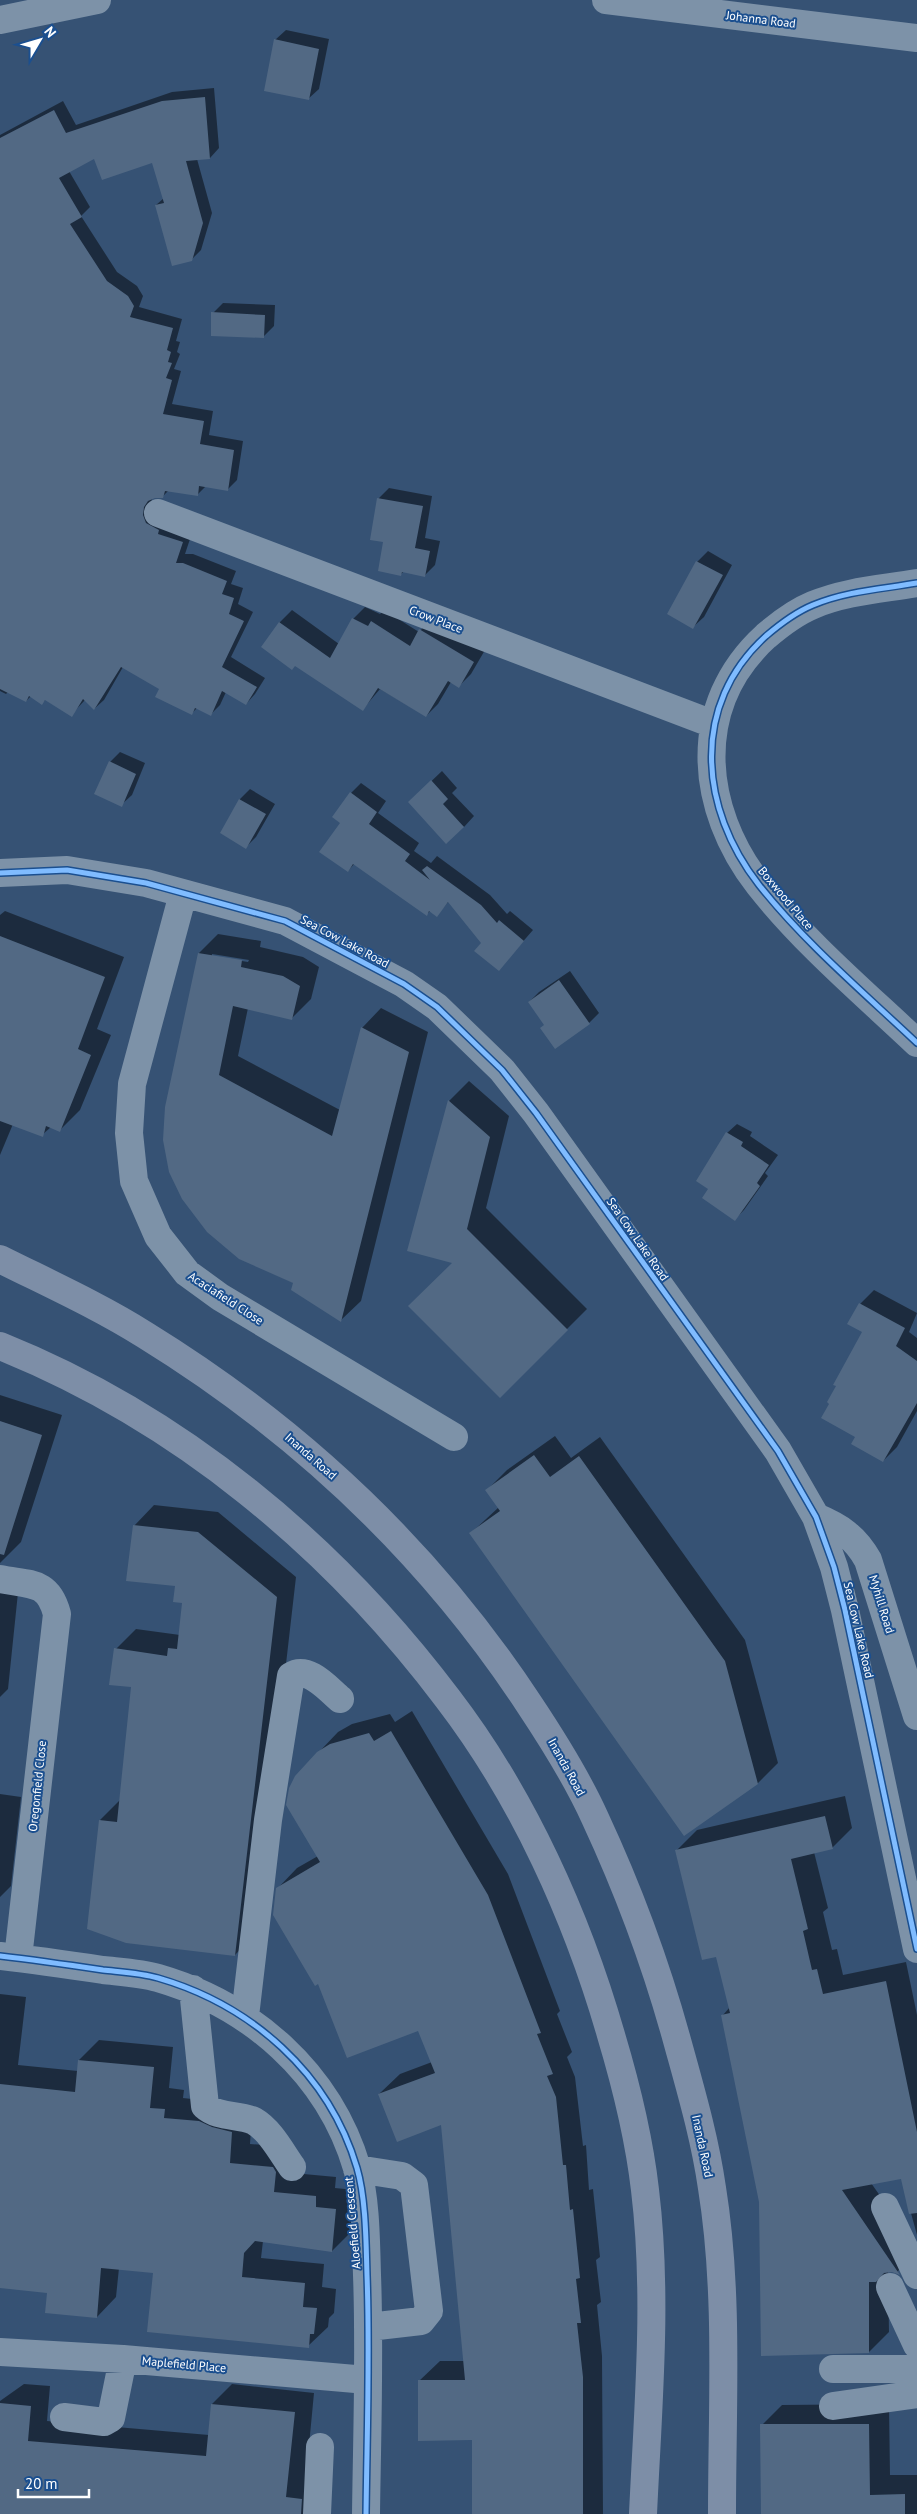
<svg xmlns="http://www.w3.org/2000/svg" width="917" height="2514" font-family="'PT Sans',sans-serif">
<rect width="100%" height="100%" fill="#365274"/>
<!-- shadow -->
<path fill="#0007" fill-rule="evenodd" d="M286 30 329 39 319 89 308 99 275 40Z
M214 88 219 148 210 158 197 159 212 213 201 250 192 259 156 205 164 198 153 161 95 157 69 171 90 207 81 216 117 272 137 286 143 296 139 307 182 319 176 341 180 342 177 352 180 354 174 369 181 371 172 404 213 411 209 435 243 441 237 480 227 490 206 486 197 495 169 490 162 497 152 498 151 505 192 533 185 554H193L236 571 231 584 243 588 238 604 253 612 231 657 265 678 255 694 246 704 226 692 220 705 211 714 197 708 191 714 161 688 123 667 104 700 94 709 85 700 71 715 46 699 42 703 31 696 26 701 8 692 6 694 0 691V135L63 101 76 125 172 92Z
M223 303 275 305 274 326 264 336 213 313Z
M389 488 432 496 425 538 440 541 435 565 425 575 404 571 401 574 385 541 379 498Z
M708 551 732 565 704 617 693 627 669 614 697 562Z
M365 607 380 614 384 610 419 632 432 618 485 650 471 674 459 686 451 682 438 704 426 716 380 689 363 709 296 665 263 647 280 622 292 610 339 644 353 619Z
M120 752 145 763 132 795 121 805 110 762Z
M442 771 457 788 452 793 474 816 464 827 420 792Z
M361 783 386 801 378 813 419 843 414 851 431 863 437 856 490 895 507 914 510 911 533 930 499 969 483 943 449 901 437 915 431 910 427 914 354 864 348 871 342 823 351 793Z
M250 789 275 804 256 837 246 847 221 833 240 799Z
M5 911 124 957 97 1029 111 1035 80 1110 60 1130 51 1127 42 1135 13 1124 0 1155V915Z
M218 934 261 941 260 947 303 957 319 967 311 999 291 1019 248 1008 238 1056 340 1110 362 1028 381 1008 428 1032 361 1301 341 1320 294 1283 240 1258 199 953ZM212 954 249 960 248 962 212 956Z
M570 971 599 1013 589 1023 545 1025 529 1002 539 992Z
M469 1081 509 1116 486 1208 587 1309 500 1396 454 1262 449 1101Z
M737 1124 752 1132 750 1136 778 1155 765 1173 768 1176 744 1210 734 1220 727 1133Z
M874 1290 917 1313 909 1332 917 1338V1411L897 1447 883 1461 857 1437 864 1332 860 1304Z
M0 1395 62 1415 21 1542 0 1563Z
M555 1436 571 1458 600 1437 745 1640 778 1763 757 1784 471 1533 499 1507 487 1490 507 1470Z
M154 1505 218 1512 296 1577 255 1934 235 1955 100 1820 120 1800 132 1686 116 1649 136 1629 180 1635 183 1602 176 1585 134 1526Z
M0 1581 19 1583 8 1689 0 1697Z
M412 1711 508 1874 560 2011 557 2014 572 2052 567 2057 575 2077 583 2146 586 2145 589 2190 593 2189 600 2257 596 2260 601 2302 597 2305 602 2356 603 2514H473V2439L419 2381 440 2361H464L442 2123 379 2094 400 2074 432 2062 419 2029 319 1983 277 1889 297 1868 318 1856V1753L338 1732 352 1724 390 1714 395 1722Z
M0 1794 21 1797 11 1886 0 1897Z
M845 1796 852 1828 832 1848 814 1852 828 1908 823 1912 832 1950 837 1949 843 1975 906 1962 917 2015V2174L871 2183 910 2238 917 2252 897 2272H888L889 2332 869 2352 761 2202 723 2015 730 2007 717 1955 676 1851 697 1830Z
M0 1994 26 1997 18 2065 78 2071 79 2060 99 2040 173 2047 169 2088 184 2090 183 2098 219 2102 252 2112 250 2144 293 2147V2173L336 2177 335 2188 355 2190 352 2231 332 2251 263 2241 261 2258 324 2264 322 2287 336 2289 334 2313 329 2318 328 2327 308 2346 154 2272 119 2268 116 2297 97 2317 48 2291 0 2287Z
M917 2185V2235L906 2195Z
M24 2384 50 2386 47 2421 209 2435 212 2404 232 2384 314 2393 306 2477 308 2514H0V2401Z
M889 2404 890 2475H917V2514H762V2425L782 2405Z"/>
<!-- building -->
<path fill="#526984" d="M274 39 319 49 309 100 264 91Z
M205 97 210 159 186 161 203 223 192 261 172 266 155 205 164 203 152 163 102 180 94 159 59 178 82 217 70 224 107 281 128 296 134 306 130 317 173 328 167 350 171 352 168 362 172 363 166 378 172 380 163 414 204 421 200 444 234 450 228 491 199 486 198 496 165 491 163 498H155L148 501 144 507 143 515 146 523 159 530 158 534 183 542 176 563H183L227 581 222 594 234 598 229 614 244 621 222 667 257 687 246 705 222 691 211 716 195 708 192 715 155 697 159 689 121 667 94 710 83 699 72 717 45 700 42 705 29 696 26 702 0 689V138L54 110 66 133 162 101Z
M211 312 265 315 264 338 211 336Z
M377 498 423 506 415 548 430 551 425 577 402 572 401 576 378 571 383 542 370 540Z
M696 561 723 575 693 629 667 614Z
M352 618 368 626 371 621 410 646 419 629 474 662 459 688 448 681 426 717 378 688 363 711 295 666 292 670 261 647 279 622 330 658Z
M109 761 136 774 122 807 94 794Z
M431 780 448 799 443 804 464 827 446 844 408 802Z
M350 792 377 812 369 824 410 854 405 861 430 880 422 870 427 866 481 905 497 923 499 920 524 941 499 971 474 951 481 943 448 902 437 917 429 911 427 916 353 864 348 872 319 852 340 823 332 817Z
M239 799 266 814 246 849 220 833Z
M0 936 105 977 78 1049 91 1055 60 1132 46 1126 43 1137 0 1121Z
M198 953 242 960 241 967 283 976 300 986 292 1020 233 1006 219 1075 332 1136 361 1027 409 1052 341 1322 291 1290 293 1283 239 1259 207 1232 182 1199 169 1172 163 1140 165 1107Z
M559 980 590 1024 555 1049 540 1028 544 1025 528 1002Z
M448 1100 490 1137 467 1229 568 1330 500 1398 408 1306 452 1263 407 1251Z
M726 1132 743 1142 741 1146 769 1165 757 1183 760 1186 735 1221 702 1198 708 1189 696 1181Z
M859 1303 905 1328 896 1346 917 1361V1403L883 1462 851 1444 855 1437 821 1418 829 1404 827 1402 836 1386 833 1385 862 1332 847 1324Z
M0 1421 42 1435 4 1555 0 1554Z
M534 1455 550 1477 579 1456 725 1661 758 1784 684 1836 469 1533 500 1511 485 1490Z
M133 1525 198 1532 277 1597 235 1956 126 1943 87 1929 99 1820 117 1822 131 1687 109 1685 114 1648 167 1656 168 1648 177 1649 182 1603 173 1602 175 1586 126 1581Z
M391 1731 488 1895 541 2033 537 2034 553 2074 547 2076 556 2097 563 2165H566L570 2210 573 2209 580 2278 576 2279 581 2323H577L583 2377V2514H472V2440L418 2441V2380H465L441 2125 397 2142 378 2094 435 2073 418 2031 347 2058 318 1984 315 1986 273 1915 276 1888 320 1862 286 1805 289 1788 295 1776 317 1752 330 1744 369 1733 374 1741Z
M825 1816 833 1849 791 1859 808 1929 803 1931 812 1970 817 1969 823 1994 886 1981 917 2132V2213L909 2214 901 2179 842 2190 900 2275 892 2272 884 2273 876 2282H869V2353L761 2356 759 2202 721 2015 730 2013 716 1957 702 1960 675 1850Z
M78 2060 154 2067 150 2108 165 2109 164 2118 199 2121 212 2127 232 2132 230 2163 273 2167 276 2172 274 2192 316 2196V2207L336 2209 332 2252 255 2241 244 2253 242 2277 305 2283 303 2307 317 2308 314 2334H310L309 2348 147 2332 153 2273 101 2268 97 2318 45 2313 47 2293 0 2288V2084L75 2092Z
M0 2403 31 2406 28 2441 206 2456 211 2404 295 2412 286 2497 302 2499 301 2514H0Z
M760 2424H869L870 2495 905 2494V2514H761Z"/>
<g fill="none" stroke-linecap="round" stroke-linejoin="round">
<!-- minor -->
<path stroke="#7d92a8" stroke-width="28" d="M606 0 917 38
M0 20 97 0
M158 513 713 724
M917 583C883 589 846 591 813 605 796 612 780 624 766 636 690 705 699 808 759 885 805 943 863 992 917 1043
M0 873 67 870 146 883 285 921 404 984 437 1007 502 1070 536 1113 778 1451 816 1517 834 1567 845 1610 917 1949
M183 894 132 1084 129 1133 134 1181 158 1236 187 1273 220 1297 454 1437
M816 1517C840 1527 855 1537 868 1560L917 1716
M0 1579C30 1585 48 1580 57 1614L18 1958
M0 1956C34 1960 69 1965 103 1970 121 1972 141 1973 158 1978 251 2005 329 2073 357 2168 366 2199 366 2242 367 2275 370 2354 367 2434 366 2514
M193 1989 205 2106C218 2118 239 2114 254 2121 270 2130 282 2153 292 2167
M245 2016 268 1820 291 1676C308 1665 327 1688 340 1699
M357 2169 402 2176 414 2185 429 2311 421 2321 369 2327
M885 2207 917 2275
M890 2287 917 2345
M0 2352 123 2359 367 2380
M833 2369H917
M833 2406 917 2394
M64 2417 104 2422 111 2418 123 2359
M317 2514 320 2447"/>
<!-- major -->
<path stroke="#7d8ea7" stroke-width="28" d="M0 1259C48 1283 99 1306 145 1335 299 1430 429 1552 529 1704 553 1740 577 1778 595 1818 629 1891 657 1967 678 2044 691 2091 705 2139 712 2188 729 2293 722 2407 722 2514
M0 1346C179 1418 332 1545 448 1699 523 1797 577 1917 611 2035 626 2085 639 2137 645 2190 658 2297 648 2406 643 2514"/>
<defs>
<path id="cycleway" d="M917 583C883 589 846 591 813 605 796 612 780 624 766 636 690 705 699 808 759 885 805 943 863 992 917 1043
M0 873 67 870 146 883 285 921 404 984 437 1007 502 1070 536 1113 778 1451 816 1517 834 1567 845 1610 917 1949
M0 1956C34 1960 69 1965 103 1970 121 1972 141 1973 158 1978 251 2005 329 2073 357 2168 366 2199 366 2242 367 2275 370 2354 367 2434 366 2514"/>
</defs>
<!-- cycleway casing -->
<use href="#cycleway" stroke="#1b4f8f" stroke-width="8"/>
<!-- cycleway -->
<use href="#cycleway" stroke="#80bcff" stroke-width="5"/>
</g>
<g text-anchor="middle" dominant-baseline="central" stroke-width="4" stroke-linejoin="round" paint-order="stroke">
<!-- street labels -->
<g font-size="12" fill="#fff" stroke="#1b4f8f">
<text transform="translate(761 19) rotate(7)">Johanna Road</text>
<text transform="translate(436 619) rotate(21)">Crow Place</text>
<text transform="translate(786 898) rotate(50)">Boxwood Place</text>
<text transform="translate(345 941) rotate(28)">Sea Cow Lake Road</text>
<text transform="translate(638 1239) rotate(55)">Sea Cow Lake Road</text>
<text transform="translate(226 1298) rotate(33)">Acaciafield Close</text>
<text transform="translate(311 1456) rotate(41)">Inanda Road</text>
<text transform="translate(882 1604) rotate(73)">Myhill Road</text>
<text transform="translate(859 1630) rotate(77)">Sea Cow Lake Road</text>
<text transform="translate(567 1767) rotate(61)">Inanda Road</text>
<text transform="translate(37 1786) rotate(-84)">Oregonfield Close</text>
<text transform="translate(703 2146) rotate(78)">Inanda Road</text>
<text transform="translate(352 2223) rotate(-95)">Aloefield Crescent</text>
<text transform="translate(184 2364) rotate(5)">Maplefield Place</text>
</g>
</g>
<!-- north arrow -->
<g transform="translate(40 40) rotate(52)" stroke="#1b4f8f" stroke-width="4" paint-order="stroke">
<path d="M0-4L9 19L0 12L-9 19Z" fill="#ffffff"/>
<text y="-8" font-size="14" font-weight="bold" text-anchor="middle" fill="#ffffff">N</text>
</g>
<!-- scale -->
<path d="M18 2489v8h71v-8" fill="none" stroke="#ffffff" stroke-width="2.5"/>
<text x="25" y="2489" font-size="15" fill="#ffffff" stroke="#1b4f8f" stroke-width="4" paint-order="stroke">20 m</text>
</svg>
